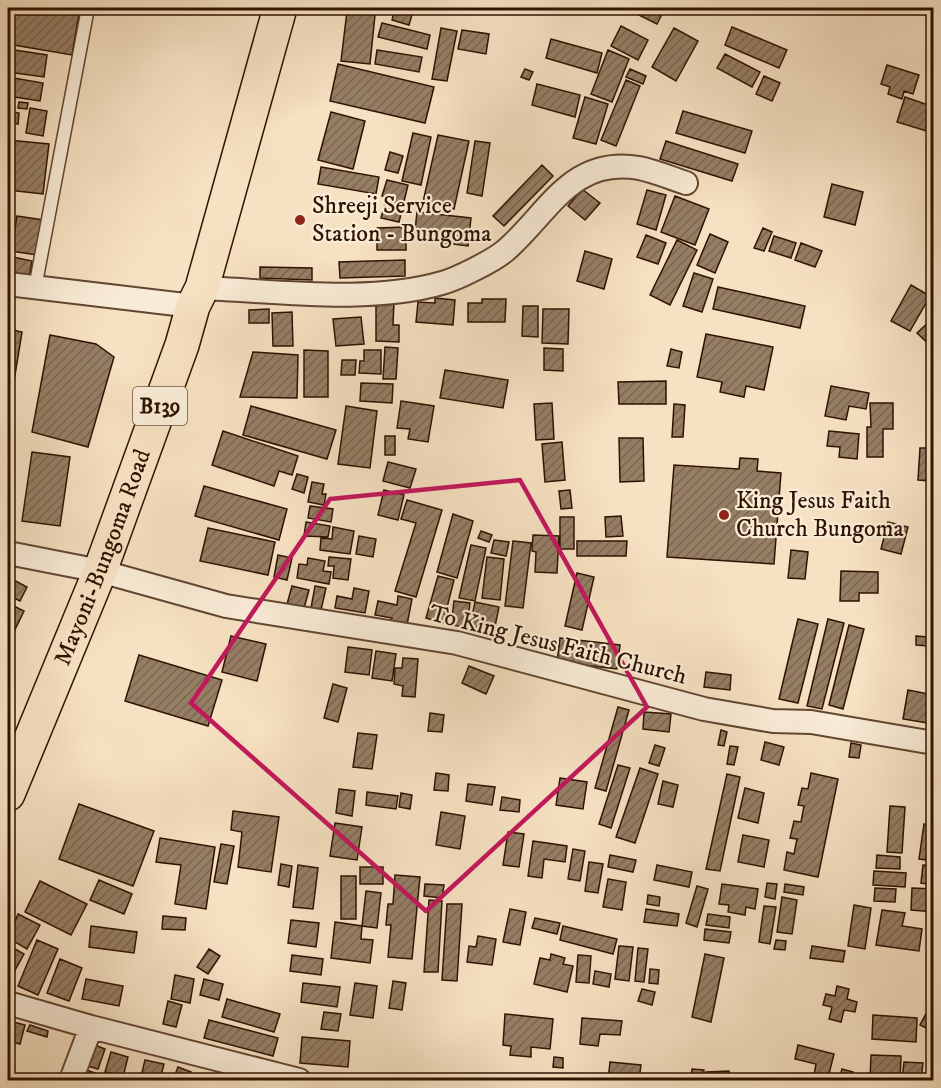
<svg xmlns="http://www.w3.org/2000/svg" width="941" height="1088" font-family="'IM FELL DW Pica',serif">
<defs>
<pattern id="building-hatch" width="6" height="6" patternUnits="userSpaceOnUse" patternTransform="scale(1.5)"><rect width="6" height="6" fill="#967e65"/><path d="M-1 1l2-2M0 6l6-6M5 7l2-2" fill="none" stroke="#7b6651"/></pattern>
</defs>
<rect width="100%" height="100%" fill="#f6e1c2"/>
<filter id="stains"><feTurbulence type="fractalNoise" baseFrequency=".00333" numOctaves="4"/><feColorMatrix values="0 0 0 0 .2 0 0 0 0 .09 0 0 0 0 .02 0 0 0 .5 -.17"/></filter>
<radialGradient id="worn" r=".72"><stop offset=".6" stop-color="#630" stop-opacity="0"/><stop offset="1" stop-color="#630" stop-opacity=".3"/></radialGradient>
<!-- building -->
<path fill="url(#building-hatch)" stroke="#2f1301" stroke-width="1.5" d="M8 8H80L72 55 8 44Z
M395 8 413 11 409 25 392 20Z
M625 8H665L657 24Z
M347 11 375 15 370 64 341 61Z
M382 23 430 35 427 49 378 37Z
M621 26 648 40 638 60 611 46Z
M732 27 787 50 779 68 725 45Z
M441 28 457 31 447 81 432 79Z
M674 28 698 41 676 81 652 67Z
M462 30 489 34 486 54 458 49Z
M551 39 602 53 597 73 546 58Z
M8 49 47 55 44 77 8 72Z
M377 50 422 57 419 72 375 64Z
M608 50 629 59 612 102 591 94Z
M725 54 760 72 752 87 717 68Z
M338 64 434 87 425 123 330 101Z
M887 65 919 75 913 94 904 91 902 99 888 94 890 87 881 84Z
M525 69 533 72 529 80 521 77Z
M630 69 646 76 643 84 626 77Z
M764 76 780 83 772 101 756 94Z
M8 77 43 83 40 101 8 96Z
M626 80 640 86 616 146 601 140Z
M537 84 580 95 575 117 532 105Z
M585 97 608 104 596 144 573 138Z
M905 97 934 107 930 132 897 122Z
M19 102 28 103 27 109 18 108Z
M30 108 47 111 43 136 26 133Z
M8 111 19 113 18 124 8 122Z
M683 111 752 131 745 153 676 133Z
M331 112 365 121 353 169 318 160Z
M413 133 431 137 421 185 402 181Z
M438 135 469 141 454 209 423 202Z
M8 140 49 144 43 194 8 190Z
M475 141 490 143 482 196 467 193Z
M666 141 738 164 732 181 660 159Z
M390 152 403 156 398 173 385 170Z
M934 152V173L927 170Z
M542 165 553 176 504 226 493 216Z
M321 167 379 177 376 194 318 184Z
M387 180 408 185 399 222 381 218 387 197 382 196Z
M832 184 863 192 855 225 824 217Z
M582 189 600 203 585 220 568 206Z
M647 190 666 195 656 230 637 224Z
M675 196 709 209 695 245 661 232Z
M417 212 471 218 468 246 414 239Z
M17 216 43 220 37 255 11 251Z
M406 227V250H377V228Z
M763 228 772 232 764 251 754 248Z
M710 234 728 242 715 273 697 265Z
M646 235 666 243 658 264 637 257Z
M774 236 796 243 791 258 769 251Z
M677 240 697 250 670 305 650 295Z
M801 243 822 251 815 267 795 260Z
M585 251 612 259 604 289 577 281Z
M8 256 32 261 29 277 8 273Z
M405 260V276L340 278 339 262Z
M260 267 312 268V280L260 278Z
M694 273 713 279 702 312 683 306Z
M911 285 930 296 910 331 891 321Z
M718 287 805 306 800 328 713 309Z
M435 298 455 300 453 325 416 322 418 302 435 303Z
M482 299H506L505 322H468V303H482Z
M376 301H394L393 325H399V342L376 341Z
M523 306H538V337L522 336Z
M269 309V323H249V310Z
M543 309H569L568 344 542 343Z
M292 312 293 346H273L272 313Z
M361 317 364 344 336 346 333 319Z
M933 318 934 319V349L917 333Z
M8 329 22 332 8 418Z
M706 334 773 347 764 390 746 386 744 397 720 392 722 382 697 377Z
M50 335 96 344 114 357 88 447 32 432Z
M385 347 398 348 396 379H383Z
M544 348 563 349V371L544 370Z
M671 349 682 352 679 368 667 366Z
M304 350 328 351V397H304Z
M364 350H381V374L359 373 360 361H364Z
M253 352 298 355 297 398 240 397Z
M342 360H356L355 375H341Z
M445 370 508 380 503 408 440 398Z
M666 381V404H619L618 382Z
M361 383 393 384 392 403 360 401Z
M831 386 869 393 866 409 849 406 846 420 825 416Z
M401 401 434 406 428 442 408 439 410 429 397 428Z
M552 403 554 439 536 440 534 404Z
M870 403H893V429H883V457H867V427H871Z
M674 404 685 405 683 437H672Z
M251 406 336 430 327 459 243 435Z
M346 406 377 411 370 468 338 464Z
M223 431 298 456 292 475 279 471 274 486 212 465Z
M829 431 859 434 857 459 839 457 840 447 827 446Z
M385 436H395V455H385Z
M619 438H643L644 481 620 482Z
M562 442 565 480 545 482 542 444Z
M920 448H932L931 481 918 480Z
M32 452 70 457 60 526 22 521Z
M740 458 758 459 757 471 781 473 774 564 667 557 674 465 739 469Z
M388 462 416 469 410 488 383 481Z
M297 474 308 477 304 493 292 489Z
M312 482 324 484 322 494H326L324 505 308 502Z
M204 486 287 509 279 540 195 516Z
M384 490 404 495 398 520 378 515Z
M570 490 572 508 561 509 559 491Z
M407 500 442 510 416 597 395 591 416 523 401 519Z
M310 506 333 509 331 522 308 518Z
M453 514 473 521 457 578 437 572Z
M621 516 623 536 606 537 605 517Z
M560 517H574V549H560Z
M306 522 330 526 328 537 304 536Z
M888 522 908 527 901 554 881 549Z
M333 527 354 531 350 554 320 550 321 538 332 539Z
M208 528 275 542 268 575 200 561Z
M481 531 492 535 489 542 478 538Z
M533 535 559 536 557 573 535 572 536 552 532 551Z
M359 536 376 539 373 557 356 554Z
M494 540 509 542 506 556 491 553Z
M513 541 531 543 523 608 505 606Z
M577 541H627L626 556H577Z
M471 545 486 548 475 601 459 598Z
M791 550 808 552 805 579 788 578Z
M278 555 292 558 287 580 274 577Z
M329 557 351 559 348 580 333 578 334 566H328Z
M487 557 504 559 500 600 482 598Z
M308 558 325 561 323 571 331 572 329 584 297 578 299 564 307 565Z
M841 571 878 572V593H859V601H840Z
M577 573 594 577 582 630 565 626Z
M438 576 454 580 443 623 426 618Z
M8 577 27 587 20 601 8 595Z
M292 586 309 590 303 612 286 608Z
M315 586 326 588 321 610 311 608Z
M354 588 369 591 365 613 335 608 337 596 352 599Z
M398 596 412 599 407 625 390 622 392 618 375 615 378 601 397 605Z
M454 601 470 603 467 627 451 625Z
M475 602 499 607 493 636 469 631Z
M8 603 24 611 8 644Z
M798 619 818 624 798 703 779 699Z
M828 619 844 623 822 709 807 706Z
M849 625 864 629 843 709 829 705Z
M231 636 266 644 257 681 222 672Z
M916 636 928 637V646L916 645Z
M560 638 620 645 617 669 557 662Z
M348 647 372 650 369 675 345 672Z
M376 651 396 654 392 681 372 678Z
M139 655 222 680 208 726 125 701Z
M403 658 418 659 415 697 402 696 403 686 394 684 395 668H402Z
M469 666 494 676 486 694 462 683Z
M706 672 731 675 730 690 704 687Z
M333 684 347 688 338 722 324 718Z
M908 690 934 695V724L903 719Z
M618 707 629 710 606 791 595 788Z
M644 712 671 714 669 732 643 729Z
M430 713 444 715 442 732 428 731Z
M721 730 727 732 724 746 718 745Z
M358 733 377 735 372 769 353 767Z
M765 742 784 747 779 765 761 760Z
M851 743 861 745 859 758 849 757Z
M655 745 665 748 659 766 649 763Z
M730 746 738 747 734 765 727 764Z
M618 765 630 768 611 828 599 824Z
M640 768 658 774 635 843 616 837Z
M436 773 449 775 448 791 434 790Z
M811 773 838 779 818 877 784 870 787 852 794 854 797 839 790 838 794 821 801 822 804 806 798 805 802 788 808 789Z
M727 774 740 777 720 871 706 869Z
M560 778 587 782 583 809 556 805Z
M663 781 678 785 673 807 658 804Z
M468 784 495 787 492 805 466 801Z
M745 788 764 793 758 823 738 818Z
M339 789 355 791 352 816 336 813Z
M367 792 398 796 396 809 366 805Z
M401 793 412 795 410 809 399 807Z
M502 797 520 800 519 812 500 810Z
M79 804 154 831 133 886 59 859Z
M890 806 905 807 902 853 887 852Z
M233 811 279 817 271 872 238 867 242 832 231 830Z
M441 812 465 816 460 849 436 845Z
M335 823 362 827 357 860 330 856Z
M924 824 934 825V861L919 859Z
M508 832 524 834 519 867 503 865Z
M743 835 769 840 764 867 738 862Z
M160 838 215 847 206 909 175 904 181 865 156 862Z
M533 841 567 846 565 862 544 859 542 878 528 876Z
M221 844 234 846 227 884 214 882Z
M573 849 585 851 580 881 568 879Z
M610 855 636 860 633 872 608 867Z
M877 855 900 857V869L876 868Z
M589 862 603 864 598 893 585 891Z
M281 864 292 866 289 887 278 885Z
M298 865 318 868 313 909 293 907Z
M657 865 692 872 689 887 654 880Z
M923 865 934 866V885L921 883Z
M360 867H383V884H360Z
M874 871 906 873 905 887 873 885Z
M395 875 420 877 412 959 388 957 391 925H386L388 904H393Z
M341 876H356V919H341Z
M608 879 626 882 622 910 603 907Z
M99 880 132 894 124 914 90 900Z
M40 881 87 904 71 935 25 912Z
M767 883 777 884 775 899 765 897Z
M425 884 444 885 442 898 424 896Z
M722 884 758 889 755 909 746 907 745 915 728 912 729 905 719 904Z
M785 884 804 887 803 895 784 892Z
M697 886 708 889 697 927 686 923Z
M875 888 896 889 895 902 874 901Z
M912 888 934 889V912L911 910Z
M366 891 381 893 377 928 362 926Z
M648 895 660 897 659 906 647 904Z
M782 897 797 900 792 934 777 932Z
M429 900 442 901 438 972H424Z
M447 904H462L457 981 442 980Z
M854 905 871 908 865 949 848 946Z
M764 906 776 907 770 944 759 942Z
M510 909 526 912 520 945 503 942Z
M646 909 679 914 677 926 644 922Z
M882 910 905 913 902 926 922 929 919 951 876 945Z
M18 914 40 925 27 949 8 938Z
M708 914 730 917 729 928 706 925Z
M163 916 186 918 185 930 162 929Z
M535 918 560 923 557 934 532 928Z
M291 920 319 923 316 947 288 943Z
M335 922 362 926 361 939 373 940 370 963 331 958Z
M91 926 137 932 134 953 89 947Z
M563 926 617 939 613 954 560 940Z
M705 929 731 932 729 943 704 940Z
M478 936 496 939 492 965 467 962 469 946 476 947Z
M37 940 58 949 38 995 18 986Z
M776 940 786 941 785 950 774 949Z
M8 945 24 954 8 983Z
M619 946 633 947 629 981 615 979Z
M812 946 845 951 843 962 810 958Z
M638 948 648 949 644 982 635 981Z
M209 949 220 956 208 974 197 967Z
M551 954 565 958 563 964 573 966 567 992 534 984 540 958 550 960Z
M705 954 724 958 711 1022 692 1017Z
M292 955 323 959 321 975 290 971Z
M578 955 591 956 589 983 576 982Z
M60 959 82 968 69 1001 47 993Z
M650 969 659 970 658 984 649 983Z
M595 971 611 974 609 987 593 984Z
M175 975 194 979 190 1003 171 999Z
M86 979 123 986 119 1006 82 999Z
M204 979 223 984 219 1000 200 995Z
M393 981 406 983 402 1010 389 1008Z
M303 983 340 987 337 1007 301 1002Z
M355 983 377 986 373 1018 350 1015Z
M837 986 849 989 847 999 857 1002 855 1012 844 1010 841 1022 829 1019 832 1007 823 1005 826 994 835 996Z
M642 989 655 992 652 1005 638 1001Z
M227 999 280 1014 274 1032 222 1017Z
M168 1001 182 1005 176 1027 163 1024Z
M929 1008 934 1011V1032L920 1025Z
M324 1012 341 1014 338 1031 321 1029Z
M505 1014 553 1019 550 1049 531 1047V1057L510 1055 511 1046 503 1045Z
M873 1015 917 1018 916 1042 872 1039Z
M582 1018 622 1021 620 1035 600 1034 598 1046 580 1044Z
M209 1020 278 1038 273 1056 204 1038Z
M10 1021 25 1025 20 1044 8 1041Z
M30 1025 48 1031 47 1037 27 1031Z
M302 1037 350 1041 348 1067 300 1063Z
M92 1044 105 1049 98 1069 84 1065Z
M798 1045 834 1054 828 1078 814 1075 816 1064 795 1059Z
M111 1052 128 1057 123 1077 105 1072Z
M871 1055 901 1056 900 1080H870Z
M554 1057 563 1058V1068L553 1067Z
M145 1060 164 1064 160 1080 141 1077Z
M610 1062 641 1065 639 1080H608Z
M904 1062 923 1063 921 1080H902Z
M178 1067 191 1072 188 1080H173Z
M83 1069 95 1073 92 1080H79Z
M692 1069 704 1070 703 1080H691Z
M842 1069 853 1072 851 1080H839Z
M729 1071 730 1080H706V1072Z
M97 1074 111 1079 110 1080H95Z
M8 1075 23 1080H8Z"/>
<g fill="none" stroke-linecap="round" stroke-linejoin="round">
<defs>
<path id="lane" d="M35 288 88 8"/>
<path id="street" d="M8 284 193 306
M202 288C277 291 369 304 442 283 457 279 495 260 506 250 548 214 571 156 639 168 654 171 671 178 686 183
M8 553 100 571 226 606 457 643 704 709 773 721 811 722 934 743
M8 1003 91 1027 299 1080
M71 1080 91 1027"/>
<g id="primary">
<path id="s1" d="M8 794 100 571 182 345 193 306 202 288 280 8"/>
</g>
</defs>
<!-- lane casing -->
<use href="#lane" stroke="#614631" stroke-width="15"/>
<!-- street casing -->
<use href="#street" stroke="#614631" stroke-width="26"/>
<!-- primary casing -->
<use href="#primary" stroke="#2f1301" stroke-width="36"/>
<!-- lane -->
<use href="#lane" stroke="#f9ecd7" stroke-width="12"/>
<!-- street -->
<use href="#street" stroke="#f9ecd7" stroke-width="22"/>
<!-- primary -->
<use href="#primary" stroke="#f6e1c2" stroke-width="33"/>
</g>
<!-- marked area -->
<path fill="none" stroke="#c2185b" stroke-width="4.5" stroke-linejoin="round" d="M520 480 647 707 426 911 191 703 330 499Z"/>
<!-- markers -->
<g fill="#8f2418" stroke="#f9ecd7" stroke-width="2">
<circle cx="300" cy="220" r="6"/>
<circle cx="724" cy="515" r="6"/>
</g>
<g text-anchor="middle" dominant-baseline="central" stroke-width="4.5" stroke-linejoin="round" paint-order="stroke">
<!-- shield labels -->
<rect fill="#f9ecd7" stroke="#6c5441" stroke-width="1.5" x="133" y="387" width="54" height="38" rx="4.5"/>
<g font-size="22" font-weight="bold" fill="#2f1301">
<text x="160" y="406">B139</text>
</g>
<!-- poi labels -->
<g font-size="24" fill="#2f1301" stroke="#f9ecd7" text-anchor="start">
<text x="312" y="206">Shreeji Service<tspan x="312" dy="28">Station - Bungoma</tspan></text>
<text x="736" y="501">King Jesus Faith<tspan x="736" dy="28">Church Bungoma</tspan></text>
</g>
<!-- street labels -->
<g font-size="24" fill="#2f1301" stroke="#f9ecd7">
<text stroke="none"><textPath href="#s1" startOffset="255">Mayoni-Bungoma Road</textPath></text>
<text transform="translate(558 645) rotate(14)">To King Jesus Faith Church</text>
</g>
</g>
<!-- margin -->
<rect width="941" height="1088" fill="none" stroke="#f6e1c2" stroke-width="30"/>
<rect x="9" y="9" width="923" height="1070" fill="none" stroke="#2f1301" stroke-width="3"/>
<rect x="15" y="15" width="911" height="1058" fill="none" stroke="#2f1301" stroke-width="1.5"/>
<rect width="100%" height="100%" filter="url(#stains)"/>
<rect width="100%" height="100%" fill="url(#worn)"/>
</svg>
